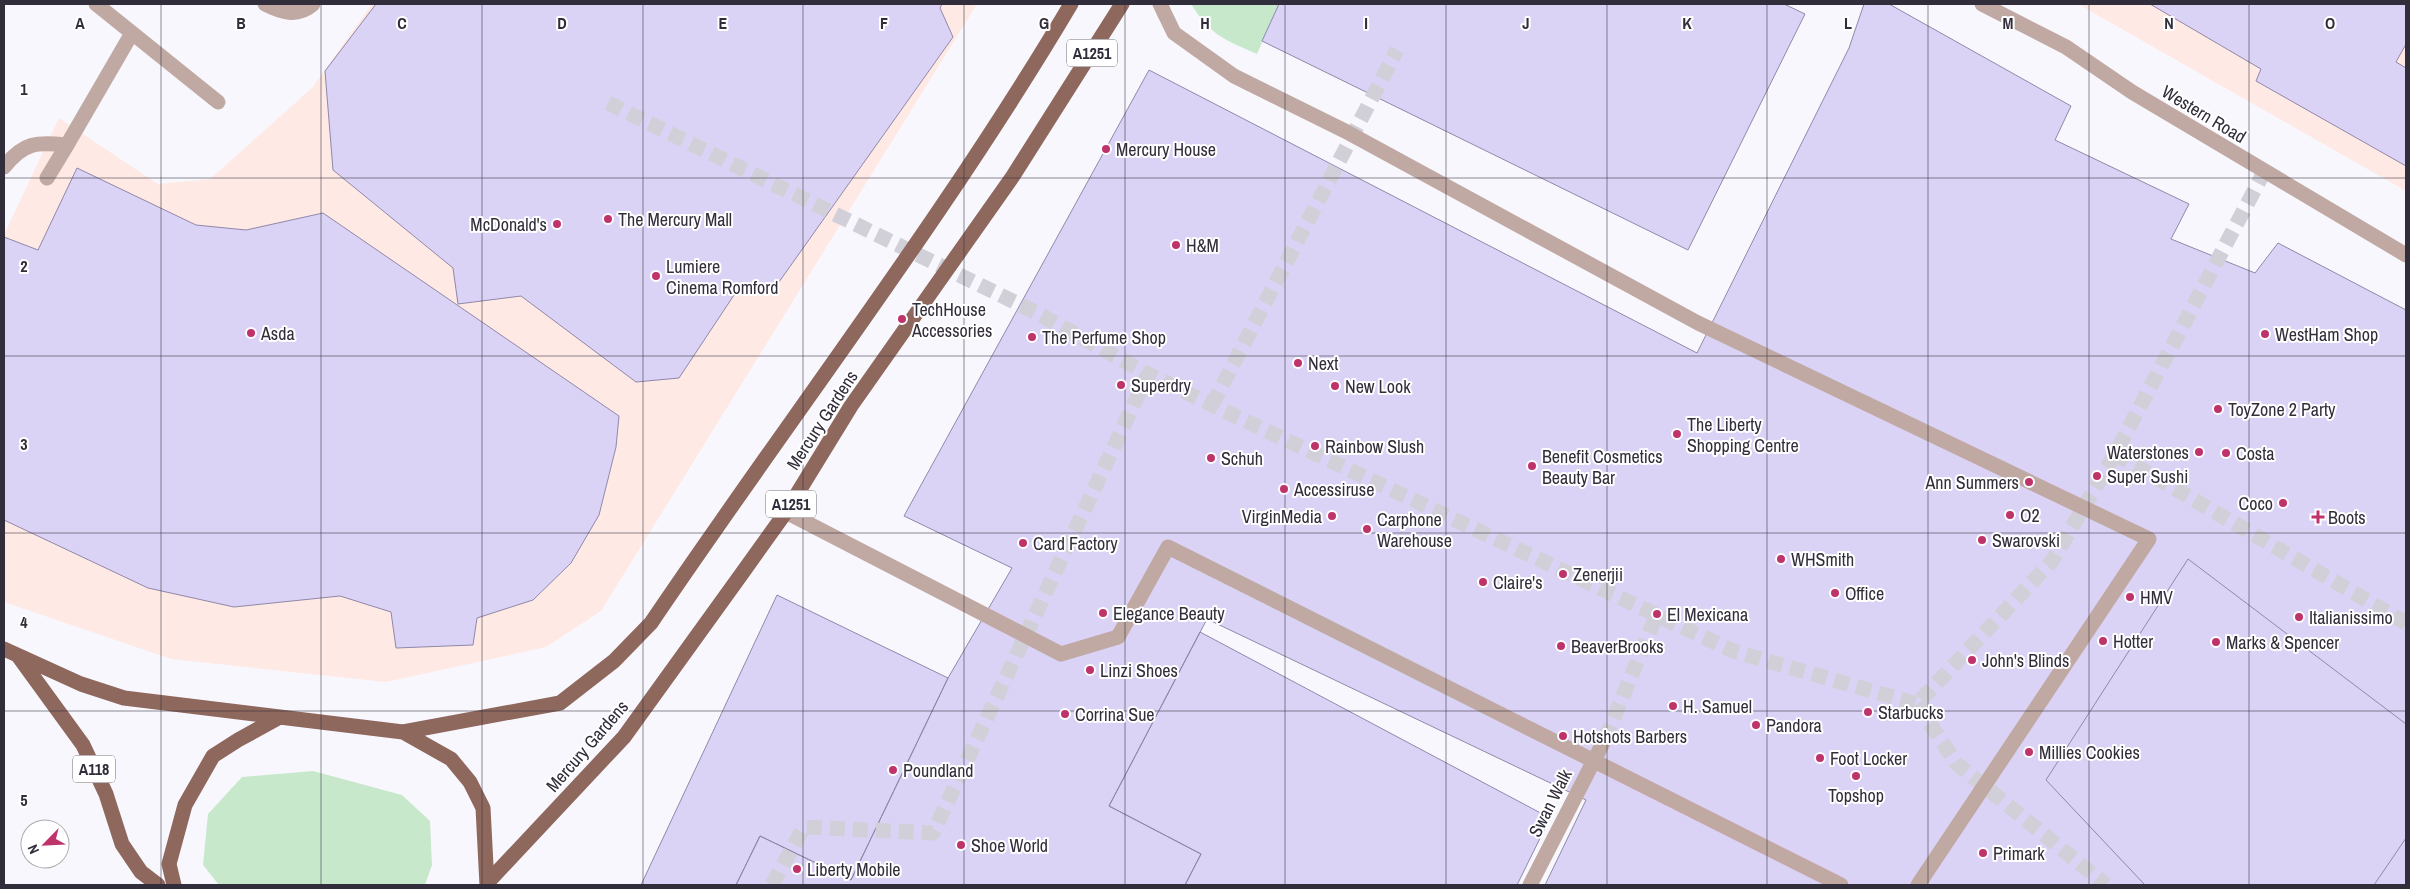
<svg xmlns="http://www.w3.org/2000/svg" width="2410" height="889" font-family="'Archivo Narrow',sans-serif">
<rect width="100%" height="100%" fill="#f9f7fe"/>
<!-- commercial -->
<path fill="#fee9e4" d="M372 4H977L601 611 546 647 386 682 171 659 4 602V235L59 118 158 184 210 179 312 88Z
M2078 4H2406V191Z"/>
<!-- green -->
<path fill="#c8e8cc" d="M1191 4H1279L1257 54C1225 40 1210 35 1191 4Z
M313 771 402 795 430 821 432 865 425 885H219L203 865 208 814 242 777Z"/>
<!-- building -->
<path fill="#dbd3f6" stroke="#9088a8" d="M376 4H942L940 8 953 37 774 289 734 295 679 378 636 382 521 296 458 304 453 268 333 170 325 71Z
M1279 4H1784L1805 14 1688 250 1262 41Z
M1864 4H1889L2071 106 2055 140 2189 204 2171 239 2255 273 2278 243 2406 310V885H1545L1586 800 1207 619 1109 806 1201 854 1185 885H736L760 836 851 880 948 678 1012 568 904 516 1149 70 1697 353 1849 48Z
M2150 4H2406V44L2396 62 2406 68V166L2256 81 2261 69Z
M77 168 196 225 246 230 323 213 619 416 616 447 599 515 571 563 533 600 477 618 473 645 396 648 391 612 340 596 234 607 148 588 4 520V237L38 250Z
M2188 559 2406 724V838L2374 885H2145L2046 780Z
M777 595 948 678 851 880 760 836 736 885H641Z
M1200 632 1550 818 1517 885H1185L1201 854 1109 806Z"/>
<g fill="none" stroke-linecap="round" stroke-linejoin="round">
<!-- street-tunnel -->
<path stroke="#d1cfd7" stroke-width="15" stroke-dasharray="15 8" stroke-linecap="butt" d="M608 103 1035 312 1148 374 1212 405 1733 651 1917 704 2052 561 2115 454 2264 172
M1212 405 1397 50
M2115 454 2406 623
M1917 704 1956 763 2106 885
M1605 739 1657 614
M772 885 804 827 933 833 1148 374"/>
<!-- lane -->
<path stroke="#c0a9a3" stroke-width="15" d="M265 4C281 12 297 18 313 4"/>
<!-- street -->
<path stroke="#c0a9a3" stroke-width="15" d="M96 4 218 102
M1160 4 1174 33 1234 76 1345 131 1698 323 2149 539 1918 885
M1982 4 2066 47 2132 92 2406 255
M67 145 132 33
M4 167C24 142 36 142 67 145L47 178
M786 512 1061 654 1118 637 1168 547 1841 885
M1530 885 1605 739"/>
<!-- primary -->
<path stroke="#8e675d" stroke-width="15" d="M4 649 81 684 124 698 403 732 451 759 470 782 483 808 487 885
M19 657 83 745 106 794 122 844 141 872 158 885
M403 732 560 703 614 661 651 623C791 416 944 218 1071 4
M488 882 624 737 743 572 786 512 851 406 1013 176 1122 4
M174 885 169 864 185 805 213 756 238 740 280 717"/>
</g>
<!-- grid -->
<path fill="none" stroke="#322d3a" stroke-width="1" stroke-opacity="0.55" d="M161 4V885M321 4V885M482 4V885M643 4V885M803 4V885M964 4V885M1125 4V885M1285 4V885M1446 4V885M1607 4V885M1767 4V885M1928 4V885M2089 4V885M2249 4V885M4 178H2406M4 356H2406M4 533H2406M4 711H2406"/>
<!-- markers -->
<g fill="#be336a" stroke="#fff" stroke-width="2">
<circle cx="1106" cy="149" r="5"/>
<circle cx="608" cy="219" r="5"/>
<circle cx="557" cy="224" r="5"/>
<circle cx="1176" cy="245" r="5"/>
<circle cx="656" cy="276" r="5"/>
<circle cx="902" cy="319" r="5"/>
<circle cx="251" cy="333" r="5"/>
<circle cx="2265" cy="334" r="5"/>
<circle cx="1032" cy="337" r="5"/>
<circle cx="1298" cy="363" r="5"/>
<circle cx="1121" cy="385" r="5"/>
<circle cx="1335" cy="386" r="5"/>
<circle cx="2218" cy="409" r="5"/>
<circle cx="1677" cy="434" r="5"/>
<circle cx="1315" cy="446" r="5"/>
<circle cx="2199" cy="452" r="5"/>
<circle cx="2226" cy="453" r="5"/>
<circle cx="1211" cy="458" r="5"/>
<circle cx="1532" cy="466" r="5"/>
<circle cx="2097" cy="476" r="5"/>
<circle cx="2029" cy="482" r="5"/>
<circle cx="1284" cy="489" r="5"/>
<circle cx="2283" cy="503" r="5"/>
<circle cx="2010" cy="515" r="5"/>
<circle cx="1332" cy="516" r="5"/>
<path d="M2315.5 509.5h5v5h5v5h-5v5h-5v-5h-5v-5h5z"/>
<circle cx="1367" cy="529" r="5"/>
<circle cx="1982" cy="540" r="5"/>
<circle cx="1023" cy="543" r="5"/>
<circle cx="1781" cy="559" r="5"/>
<circle cx="1563" cy="574" r="5"/>
<circle cx="1483" cy="582" r="5"/>
<circle cx="1835" cy="593" r="5"/>
<circle cx="2130" cy="597" r="5"/>
<circle cx="1103" cy="613" r="5"/>
<circle cx="1657" cy="614" r="5"/>
<circle cx="2299" cy="617" r="5"/>
<circle cx="2103" cy="641" r="5"/>
<circle cx="2216" cy="642" r="5"/>
<circle cx="1561" cy="646" r="5"/>
<circle cx="1972" cy="660" r="5"/>
<circle cx="1090" cy="670" r="5"/>
<circle cx="1673" cy="706" r="5"/>
<circle cx="1868" cy="712" r="5"/>
<circle cx="1065" cy="714" r="5"/>
<circle cx="1756" cy="725" r="5"/>
<circle cx="1563" cy="736" r="5"/>
<circle cx="2029" cy="752" r="5"/>
<circle cx="1820" cy="758" r="5"/>
<circle cx="893" cy="770" r="5"/>
<circle cx="1856" cy="776" r="5"/>
<circle cx="961" cy="845" r="5"/>
<circle cx="1983" cy="853" r="5"/>
<circle cx="797" cy="869" r="5"/>
</g>
<g text-anchor="middle" dominant-baseline="central" stroke-width="4" stroke-linejoin="round" paint-order="stroke">
<!-- shield labels -->
<g fill="#fff" stroke="#706c75" stroke-width="1">
<rect x="1067" y="39.5" width="50" height="27" rx="4"/>
<rect x="766" y="490.5" width="50" height="27" rx="4"/>
<rect x="73" y="755.5" width="42" height="27" rx="4"/>
</g>
<g font-size="16" font-weight="bold" fill="#322d3a">
<text x="1092" y="53">A1251</text>
<text x="791" y="504">A1251</text>
<text x="94" y="769">A118</text>
</g>
<!-- street labels -->
<g font-size="18" fill="#322d3a" stroke="#fff">
<text transform="translate(2204 114) rotate(31)">Western Road</text>
<text transform="translate(822 420) rotate(-57)">Mercury Gardens</text>
<text transform="translate(587 746) rotate(-49)">Mercury Gardens</text>
<text transform="translate(1550 803) rotate(-63)">Swan Walk</text>
</g>
<!-- poi labels -->
<g font-size="18" fill="#322d3a" stroke="#fff" text-anchor="start">
<text x="1116" y="149">Mercury House</text>
<text x="618" y="219">The Mercury Mall</text>
<text x="547" y="224" text-anchor="end">McDonald's</text>
<text x="1186" y="245">H&amp;M</text>
<text x="666" y="266">Lumiere<tspan x="666" dy="21">Cinema Romford</tspan></text>
<text x="912" y="309">TechHouse<tspan x="912" dy="21">Accessories</tspan></text>
<text x="261" y="333">Asda</text>
<text x="2275" y="334">WestHam Shop</text>
<text x="1042" y="337">The Perfume Shop</text>
<text x="1308" y="363">Next</text>
<text x="1131" y="385">Superdry</text>
<text x="1345" y="386">New Look</text>
<text x="2228" y="409">ToyZone 2 Party</text>
<text x="1687" y="424">The Liberty<tspan x="1687" dy="21">Shopping Centre</tspan></text>
<text x="1325" y="446">Rainbow Slush</text>
<text x="2189" y="452" text-anchor="end">Waterstones</text>
<text x="2236" y="453">Costa</text>
<text x="1542" y="456">Benefit Cosmetics<tspan x="1542" dy="21">Beauty Bar</tspan></text>
<text x="1221" y="458">Schuh</text>
<text x="2107" y="476">Super Sushi</text>
<text x="2019" y="482" text-anchor="end">Ann Summers</text>
<text x="1294" y="489">Accessiruse</text>
<text x="2273" y="503" text-anchor="end">Coco</text>
<text x="2020" y="515">O2</text>
<text x="1322" y="516" text-anchor="end">VirginMedia</text>
<text x="2328" y="517">Boots</text>
<text x="1377" y="519">Carphone<tspan x="1377" dy="21">Warehouse</tspan></text>
<text x="1992" y="540">Swarovski</text>
<text x="1033" y="543">Card Factory</text>
<text x="1791" y="559">WHSmith</text>
<text x="1573" y="574">Zenerjii</text>
<text x="1493" y="582">Claire's</text>
<text x="1845" y="593">Office</text>
<text x="2140" y="597">HMV</text>
<text x="1113" y="613">Elegance Beauty</text>
<text x="1667" y="614">El Mexicana</text>
<text x="2309" y="617">Italianissimo</text>
<text x="2113" y="641">Hotter</text>
<text x="2226" y="642">Marks &amp; Spencer</text>
<text x="1571" y="646">BeaverBrooks</text>
<text x="1982" y="660">John's Blinds</text>
<text x="1100" y="670">Linzi Shoes</text>
<text x="1683" y="706">H. Samuel</text>
<text x="1878" y="712">Starbucks</text>
<text x="1075" y="714">Corrina Sue</text>
<text x="1766" y="725">Pandora</text>
<text x="1573" y="736">Hotshots Barbers</text>
<text x="2039" y="752">Millies Cookies</text>
<text x="1830" y="758">Foot Locker</text>
<text x="903" y="770">Poundland</text>
<text x="1856" y="795" text-anchor="middle">Topshop</text>
<text x="971" y="845">Shoe World</text>
<text x="1993" y="853">Primark</text>
<text x="807" y="869">Liberty Mobile</text>
</g>
</g>
<g font-size="16" text-anchor="middle" font-weight="bold" fill="#322d3a" stroke="#fff" stroke-width="4" stroke-linejoin="round" paint-order="stroke">
<text x="80" y="29">A</text>
<text x="241" y="29">B</text>
<text x="402" y="29">C</text>
<text x="562" y="29">D</text>
<text x="723" y="29">E</text>
<text x="884" y="29">F</text>
<text x="1044" y="29">G</text>
<text x="1205" y="29">H</text>
<text x="1366" y="29">I</text>
<text x="1526" y="29">J</text>
<text x="1687" y="29">K</text>
<text x="1848" y="29">L</text>
<text x="2008" y="29">M</text>
<text x="2169" y="29">N</text>
<text x="2330" y="29">O</text>
<text x="24" y="95">1</text>
<text x="24" y="272">2</text>
<text x="24" y="450">3</text>
<text x="24" y="628">4</text>
<text x="24" y="806">5</text>
</g>
<!-- border -->
<rect width="2410" height="889" fill="none" stroke="#322d3a" stroke-width="10"/>
<!-- north arrow -->
<g transform="translate(45 844) rotate(246)"><circle r="24" fill="#ffffff" stroke="#adabb0"/>
<path d="M0-4L9 19L0 12L-9 19Z" fill="#be336a"/>
<text y="-8" font-size="14" font-weight="bold" text-anchor="middle" fill="#322d3a">N</text>
</g>
</svg>
